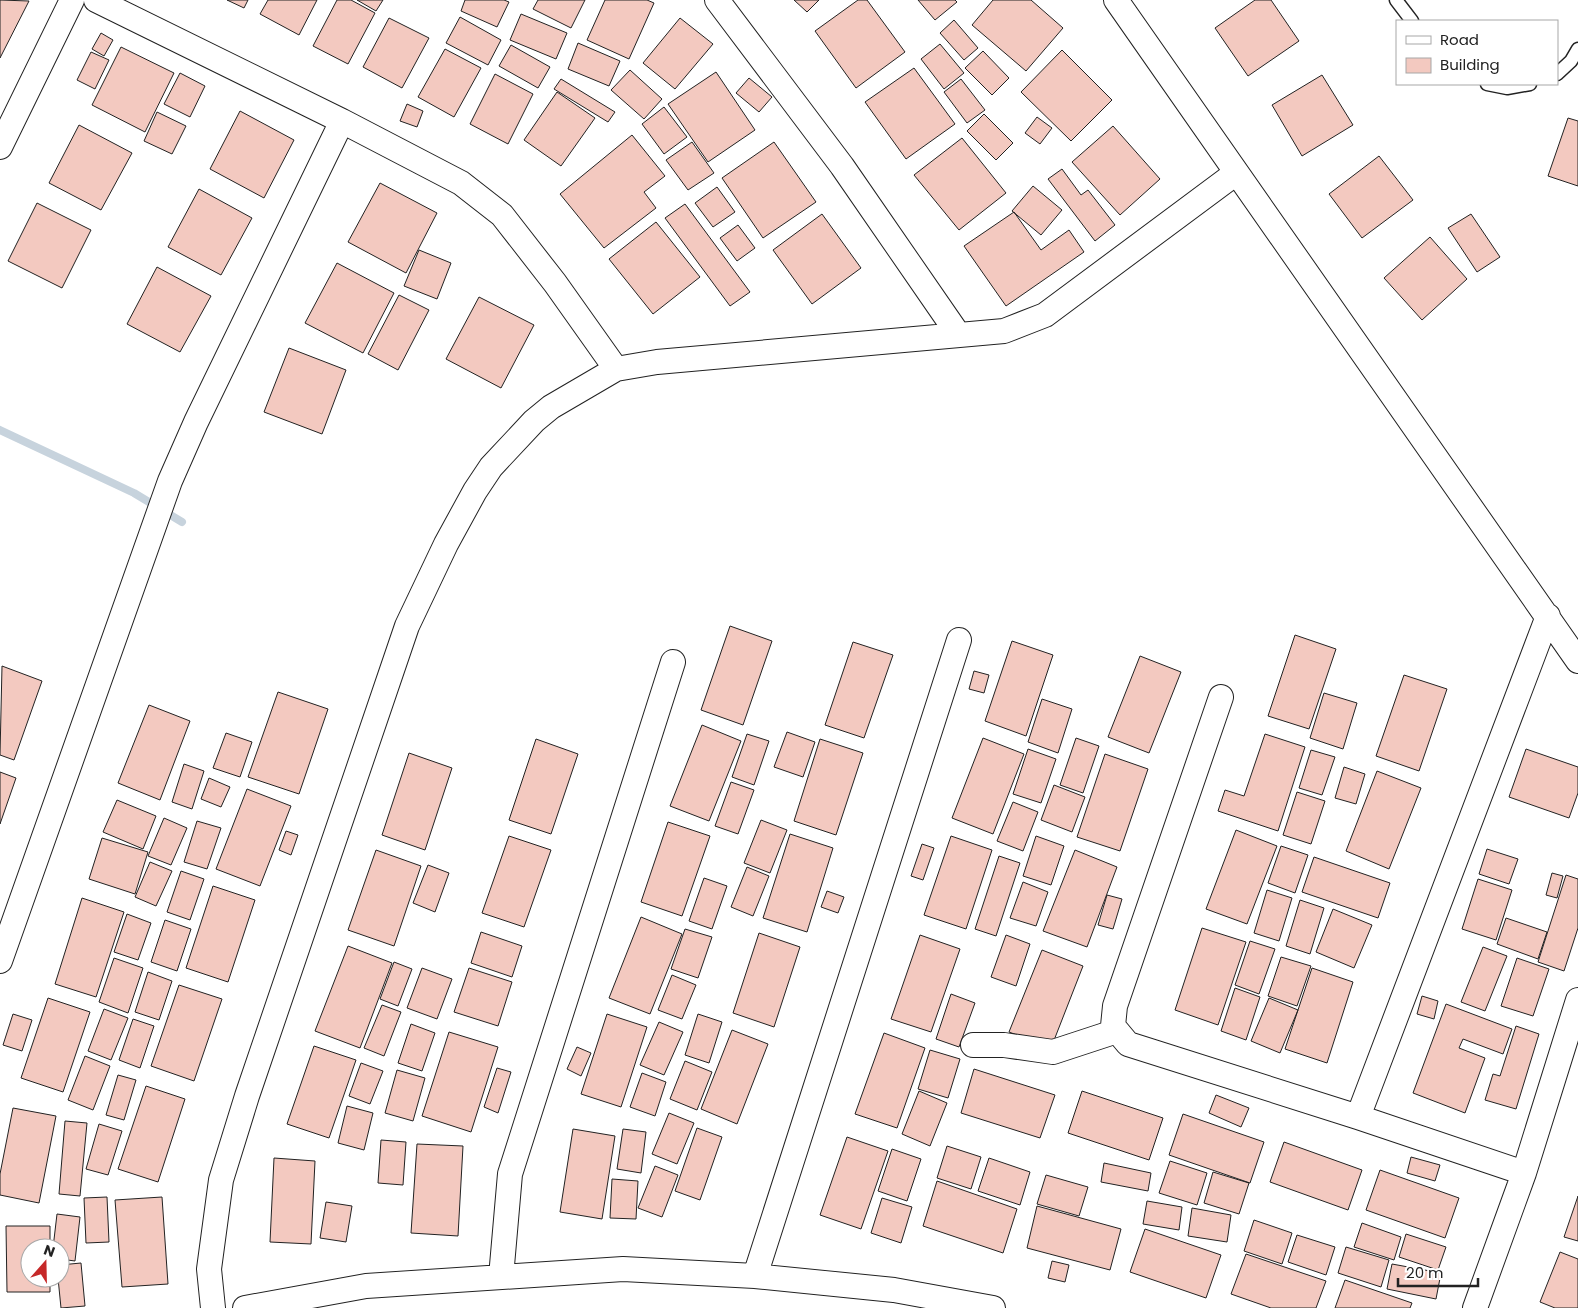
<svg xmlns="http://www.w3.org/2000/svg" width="1578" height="1308" font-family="Poppins,sans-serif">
<rect width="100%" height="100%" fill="#fff"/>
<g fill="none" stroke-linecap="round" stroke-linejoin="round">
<!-- stream -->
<path stroke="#c7d3dd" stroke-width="8" d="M0 430 134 493 182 522"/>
</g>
<!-- building -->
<path fill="#f3c9c0" stroke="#222" d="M0 0 29 1 0 58Z
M227 0H248L244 8Z
M268 0H317L299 35 260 14Z
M337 0H351L375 13 348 64 313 46Z
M357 0H383L376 11Z
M465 0H504L509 2 497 27 461 11Z
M538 0H585L571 28 533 9Z
M605 0H647L654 3 629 59 587 40Z
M794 0H819L807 12Z
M858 0H867L905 52 856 88 815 31Z
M918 0H955L957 2 935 20Z
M993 0H1031L1063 28 1026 71 972 25Z
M1255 0H1271L1299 41 1248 76 1215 28Z
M521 14 567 33 556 59 510 40Z
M460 17 501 40 488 65 446 43Z
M389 18 429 38 402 88 363 67Z
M680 18 713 44 675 89 643 63Z
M954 20 978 48 964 60 940 33Z
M101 33 113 40 104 56 92 49Z
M578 43 620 61 609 86 568 69Z
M940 44 964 73 944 89 921 59Z
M511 45 550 67 538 88 499 66Z
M121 47 174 73 145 132 92 105Z
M445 49 481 68 454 117 418 97Z
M1062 50 1112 100 1071 141 1021 92Z
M983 51 1009 78 992 95 965 68Z
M91 52 109 60 95 89 77 80Z
M914 68 955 124 906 159 865 102Z
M630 70 662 99 644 119 611 90Z
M716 72 755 130 708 162 668 104Z
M180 73 205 86 190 117 164 104Z
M495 74 533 94 508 144 470 124Z
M1322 75 1353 125 1302 156 1272 105Z
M749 78 772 97 759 112 736 93Z
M561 79 615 112 608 122 554 89Z
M961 79 985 110 967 123 944 92Z
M557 92 595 118 561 166 524 140Z
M407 104 423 111 417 127 400 121Z
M664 107 687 137 664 154 642 124Z
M240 111 294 140 264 198 210 169Z
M157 112 186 126 172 154 144 141Z
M984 114 1013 143 996 160 967 131Z
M1037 117 1052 128 1040 144 1025 133Z
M1568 118 1578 121V186L1548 176Z
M79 125 132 153 101 210 49 183Z
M1113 126 1160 179 1120 215 1072 162Z
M632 135 665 176 644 192 656 208 604 248 560 194Z
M962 138 1006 193 959 230 914 175Z
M692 142 714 173 688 190 666 160Z
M774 142 816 202 763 238 722 178Z
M1379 156 1413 200 1362 238 1329 194Z
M1062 169 1081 195 1088 190 1115 225 1095 241 1048 179Z
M380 183 437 213 406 273 348 242Z
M1033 186 1062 210 1041 235 1012 211Z
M717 187 735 212 713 227 695 203Z
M199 189 252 218 221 275 168 247Z
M37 203 91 230 62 288 8 261Z
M685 204 750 292 730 306 665 218Z
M1014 212 1041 250 1069 230 1084 252 1006 306 964 246Z
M822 214 861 268 812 304 773 250Z
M1471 214 1500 257 1477 272 1448 228Z
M656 222 700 277 653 314 609 259Z
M738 225 755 248 737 261 720 238Z
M1430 237 1467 279 1422 320 1384 278Z
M419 250 451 263 437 299 404 286Z
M337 263 394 293 363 353 305 323Z
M157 267 211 296 180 352 127 324Z
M399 295 429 310 398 370 368 354Z
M479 297 534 325 501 388 446 359Z
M289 348 346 370 322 434 264 412Z
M730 626 772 641 743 725 701 710Z
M1295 635 1336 649 1309 729 1268 716Z
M1012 641 1053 655 1026 736 985 721Z
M853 642 893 655 864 738 825 725Z
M1140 656 1181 672 1149 753 1108 737Z
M2 666 42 681 14 760 0 755Z
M974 671 989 675 984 693 969 689Z
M1404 675 1447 689 1419 771 1376 756Z
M278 692 328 709 299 794 248 777Z
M1324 693 1357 703 1343 749 1310 738Z
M1042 699 1072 709 1058 753 1028 742Z
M149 705 190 721 160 800 118 783Z
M702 725 741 741 709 821 670 806Z
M787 732 815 742 803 777 774 767Z
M226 733 252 742 240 777 213 768Z
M747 734 769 741 754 785 732 777Z
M1265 734 1305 747 1278 831 1218 811 1225 790 1244 796Z
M983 738 1024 754 993 834 952 818Z
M1076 738 1099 746 1083 793 1060 785Z
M536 739 578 754 551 834 509 820Z
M820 739 863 753 836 835 794 821Z
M1028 749 1056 759 1041 803 1013 794Z
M1526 749 1578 767V793L1569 818 1509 797Z
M1311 750 1335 757 1322 795 1299 788Z
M409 753 452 768 425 850 382 835Z
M1105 754 1148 769 1120 851 1077 837Z
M184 764 204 771 192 809 172 802Z
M1344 767 1365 774 1356 804 1335 798Z
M1377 771 1421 788 1389 869 1346 851Z
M0 772 16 778 0 824Z
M209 778 230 787 221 807 201 799Z
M731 782 754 790 738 834 715 826Z
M1054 785 1085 797 1072 832 1041 820Z
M247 789 291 806 260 886 216 869Z
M1297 792 1325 801 1311 844 1283 835Z
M117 800 156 816 143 849 103 832Z
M1013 802 1038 812 1023 851 997 841Z
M164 818 187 828 171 865 148 856Z
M761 820 787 830 770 873 744 863Z
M197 821 221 828 207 869 184 862Z
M668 822 710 836 682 916 641 902Z
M1236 830 1277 846 1247 924 1206 909Z
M286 831 298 835 291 855 279 850Z
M790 834 833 848 807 932 763 918Z
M509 836 551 850 524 927 482 913Z
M951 836 992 850 966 929 924 915Z
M1036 836 1064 846 1051 885 1023 876Z
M102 838 148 852 135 894 89 879Z
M922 844 934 848 923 880 911 876Z
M1281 846 1308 855 1295 893 1268 883Z
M1487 849 1518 859 1509 884 1479 874Z
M376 850 421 866 394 946 348 930Z
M1075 850 1117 867 1087 947 1043 931Z
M999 856 1020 863 996 936 975 929Z
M1314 857 1390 883 1378 918 1302 892Z
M150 862 172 871 156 906 135 897Z
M428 865 449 873 435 912 413 903Z
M747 867 769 876 753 916 731 907Z
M181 871 204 879 190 920 167 912Z
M1552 873 1563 876 1557 898 1546 895Z
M1566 875 1578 879V928L1564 971 1538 962Z
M704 878 727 886 712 929 689 921Z
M1478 879 1512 890 1496 940 1462 929Z
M1023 882 1048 892 1036 926 1010 918Z
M213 886 255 900 228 982 186 968Z
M1267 890 1292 898 1279 941 1254 933Z
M827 891 844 897 838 913 821 907Z
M1107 895 1122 899 1113 929 1098 925Z
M82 898 124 912 96 997 55 984Z
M1300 900 1324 908 1310 954 1286 946Z
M1333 909 1372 925 1354 968 1316 952Z
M127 914 151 923 138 960 114 952Z
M641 917 682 934 650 1014 609 998Z
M1506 918 1547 932 1538 959 1497 944Z
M165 920 191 929 177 971 151 962Z
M1202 928 1246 942 1218 1025 1175 1010Z
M685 929 712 937 698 978 671 969Z
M481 932 522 946 512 977 471 963Z
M759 933 800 947 774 1027 733 1013Z
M920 935 960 949 931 1032 891 1019Z
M1006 935 1030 944 1016 986 991 977Z
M1250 941 1275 949 1259 994 1235 985Z
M348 946 392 963 360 1048 315 1031Z
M1483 947 1507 956 1485 1011 1461 1002Z
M1042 950 1083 966 1051 1048 1009 1032Z
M1281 957 1311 966 1297 1006 1268 996Z
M114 958 143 968 128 1013 99 1002Z
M1517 958 1549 969 1533 1016 1501 1006Z
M394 962 412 969 398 1006 380 999Z
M422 968 452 979 437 1019 407 1008Z
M469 968 512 982 498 1026 454 1012Z
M1312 968 1353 982 1327 1063 1285 1049Z
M148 972 172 981 159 1020 135 1012Z
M672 975 696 985 682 1019 658 1010Z
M179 985 222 999 194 1081 151 1066Z
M1235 988 1260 997 1246 1040 1221 1031Z
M951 994 975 1003 959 1047 936 1039Z
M1422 996 1438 1001 1434 1019 1417 1014Z
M48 998 90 1012 63 1092 21 1078Z
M1269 998 1298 1010 1280 1053 1251 1041Z
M1446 1004 1512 1029 1503 1054 1463 1039 1459 1048 1485 1058 1465 1113 1413 1093Z
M382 1005 401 1012 384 1056 364 1048Z
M104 1009 128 1018 111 1060 88 1051Z
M13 1014 32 1020 22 1051 3 1045Z
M607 1014 647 1027 621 1107 581 1094Z
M698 1014 722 1022 709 1063 685 1055Z
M133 1019 154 1026 140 1068 119 1060Z
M659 1022 683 1032 664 1075 640 1065Z
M411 1024 435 1033 422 1071 398 1063Z
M1516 1026 1539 1034 1516 1109 1485 1100 1493 1074 1500 1076Z
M732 1030 768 1044 737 1124 701 1109Z
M449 1032 498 1047 471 1132 422 1116Z
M884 1033 925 1048 897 1128 855 1114Z
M314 1046 356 1060 329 1138 287 1124Z
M577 1047 591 1053 581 1076 567 1069Z
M930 1050 960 1059 948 1098 918 1089Z
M85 1056 110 1066 93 1110 68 1100Z
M685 1061 712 1072 697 1110 670 1099Z
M361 1063 383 1071 370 1104 349 1096Z
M497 1068 511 1072 498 1113 484 1107Z
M974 1069 1055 1095 1040 1138 961 1113Z
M397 1070 425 1078 413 1121 385 1113Z
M642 1073 666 1082 655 1116 630 1107Z
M118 1075 136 1080 124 1120 106 1115Z
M146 1086 185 1099 158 1182 118 1169Z
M919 1091 947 1103 930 1146 902 1134Z
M1082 1091 1163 1118 1149 1160 1068 1133Z
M1216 1095 1249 1108 1241 1127 1209 1113Z
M347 1106 373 1113 364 1150 338 1143Z
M13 1108 56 1116 39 1203 0 1195V1174Z
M669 1113 694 1123 677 1164 652 1154Z
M1183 1114 1264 1142 1250 1183 1169 1155Z
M65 1121 87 1123 80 1196 59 1194Z
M99 1124 122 1131 108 1175 86 1169Z
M697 1128 722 1137 700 1200 675 1191Z
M573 1129 615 1136 602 1219 560 1212Z
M623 1129 646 1132 641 1173 617 1169Z
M847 1137 888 1151 861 1229 820 1215Z
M381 1140 406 1142 403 1185 378 1183Z
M1284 1142 1362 1170 1348 1210 1270 1182Z
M417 1144 463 1146 458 1236 411 1233Z
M947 1146 981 1157 971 1189 937 1178Z
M892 1149 921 1159 907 1201 878 1191Z
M1411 1157 1440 1165 1435 1181 1407 1173Z
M274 1158 315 1161 311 1244 270 1242Z
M989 1158 1030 1172 1020 1205 978 1191Z
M1170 1161 1207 1173 1197 1205 1159 1193Z
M1104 1163 1151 1173 1148 1191 1101 1182Z
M655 1166 678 1175 662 1217 638 1208Z
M1380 1170 1459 1198 1445 1238 1366 1210Z
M1213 1172 1249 1183 1239 1214 1204 1203Z
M1046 1175 1088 1187 1079 1216 1037 1204Z
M612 1179 638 1181 636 1219 610 1218Z
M937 1181 1017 1209 1003 1253 923 1226Z
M1578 1196V1241L1564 1237Z
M107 1197 109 1242 86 1243 84 1198Z
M162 1197 168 1284 122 1287 115 1200Z
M882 1198 912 1207 901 1243 871 1233Z
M1147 1201 1182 1207 1179 1230 1143 1224Z
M326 1202 352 1206 346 1242 320 1238Z
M1037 1206 1121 1229 1110 1270 1027 1248Z
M1192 1208 1231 1215 1227 1242 1188 1236Z
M57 1214 80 1217 75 1261 60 1259V1248H53Z
M1254 1220 1292 1233 1282 1264 1244 1251Z
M1362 1223 1401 1237 1394 1260 1354 1247Z
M6 1226H50V1248H30V1278H50V1292H7Z
M1145 1229 1221 1255 1206 1298 1130 1272Z
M1406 1234 1446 1247 1438 1270 1399 1257Z
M1297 1235 1335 1247 1326 1275 1288 1262Z
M1346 1247 1389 1260 1381 1287 1338 1273Z
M1560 1252 1578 1259V1308H1555L1540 1302Z
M1246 1254 1326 1281 1316 1308H1271L1231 1294Z
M1052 1261 1069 1265 1065 1282 1048 1278Z
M81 1263 85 1306 61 1308 58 1278 60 1265Z
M1392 1264 1441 1273 1436 1299 1387 1289Z
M1345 1280 1412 1303 1410 1308H1335Z"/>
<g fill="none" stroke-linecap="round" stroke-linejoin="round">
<defs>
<path id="lane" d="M1396 0 1412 21
M1557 74 1571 61 1578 49
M1487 84 1507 88 1530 84"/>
<path id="street" d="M96 0 342 121 461 183 502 215 555 283 616 369
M717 0 842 166 958 334
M1116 0 1578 661
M0 147 72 0
M1221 697 1115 1006 1113 1026 1128 1044 1358 1117 1524 1173
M0 961 170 481 196 422 342 121
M973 1045H1004L1053 1052 1117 1031
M1358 1117 1548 616
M755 1276 959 640
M501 1277 510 1174 673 662
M213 1308 209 1269 221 1180 247 1096 407 626 446 544 475 491 491 467 534 421 551 407 616 369 657 362 1004 331 1045 315 1236 173
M245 1308 366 1286 623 1269 755 1276 894 1290 993 1308
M1475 1308 1524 1173 1578 1000"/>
</defs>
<!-- lane casing -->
<use href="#lane" stroke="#222" stroke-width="15"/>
<!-- street casing -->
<use href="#street" stroke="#222" stroke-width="26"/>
<!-- lane -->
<use href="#lane" stroke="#fff" stroke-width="12"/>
<!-- street -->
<use href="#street" stroke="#fff" stroke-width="24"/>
</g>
<!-- legend -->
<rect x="1396" y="20" width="162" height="65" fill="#ffffff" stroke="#a7a7a7"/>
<rect x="1406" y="36" width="25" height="8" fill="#ffffff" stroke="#a7a7a7"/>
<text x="1440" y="45" font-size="15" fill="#222222">Road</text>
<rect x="1406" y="58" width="25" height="15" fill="#f3c9c0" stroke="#a7a7a7"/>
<text x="1440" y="70" font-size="15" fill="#222222">Building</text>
<!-- north arrow -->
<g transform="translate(45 1263) rotate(20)"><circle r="24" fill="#ffffff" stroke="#a7a7a7"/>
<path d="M0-4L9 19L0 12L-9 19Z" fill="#c62828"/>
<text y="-8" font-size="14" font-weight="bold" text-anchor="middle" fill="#222222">N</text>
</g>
<!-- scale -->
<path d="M1398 1278v8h80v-8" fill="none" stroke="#222222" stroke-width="2.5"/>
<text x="1406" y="1278" font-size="15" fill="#222222" stroke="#ffffff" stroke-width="4" paint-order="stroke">20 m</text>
</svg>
